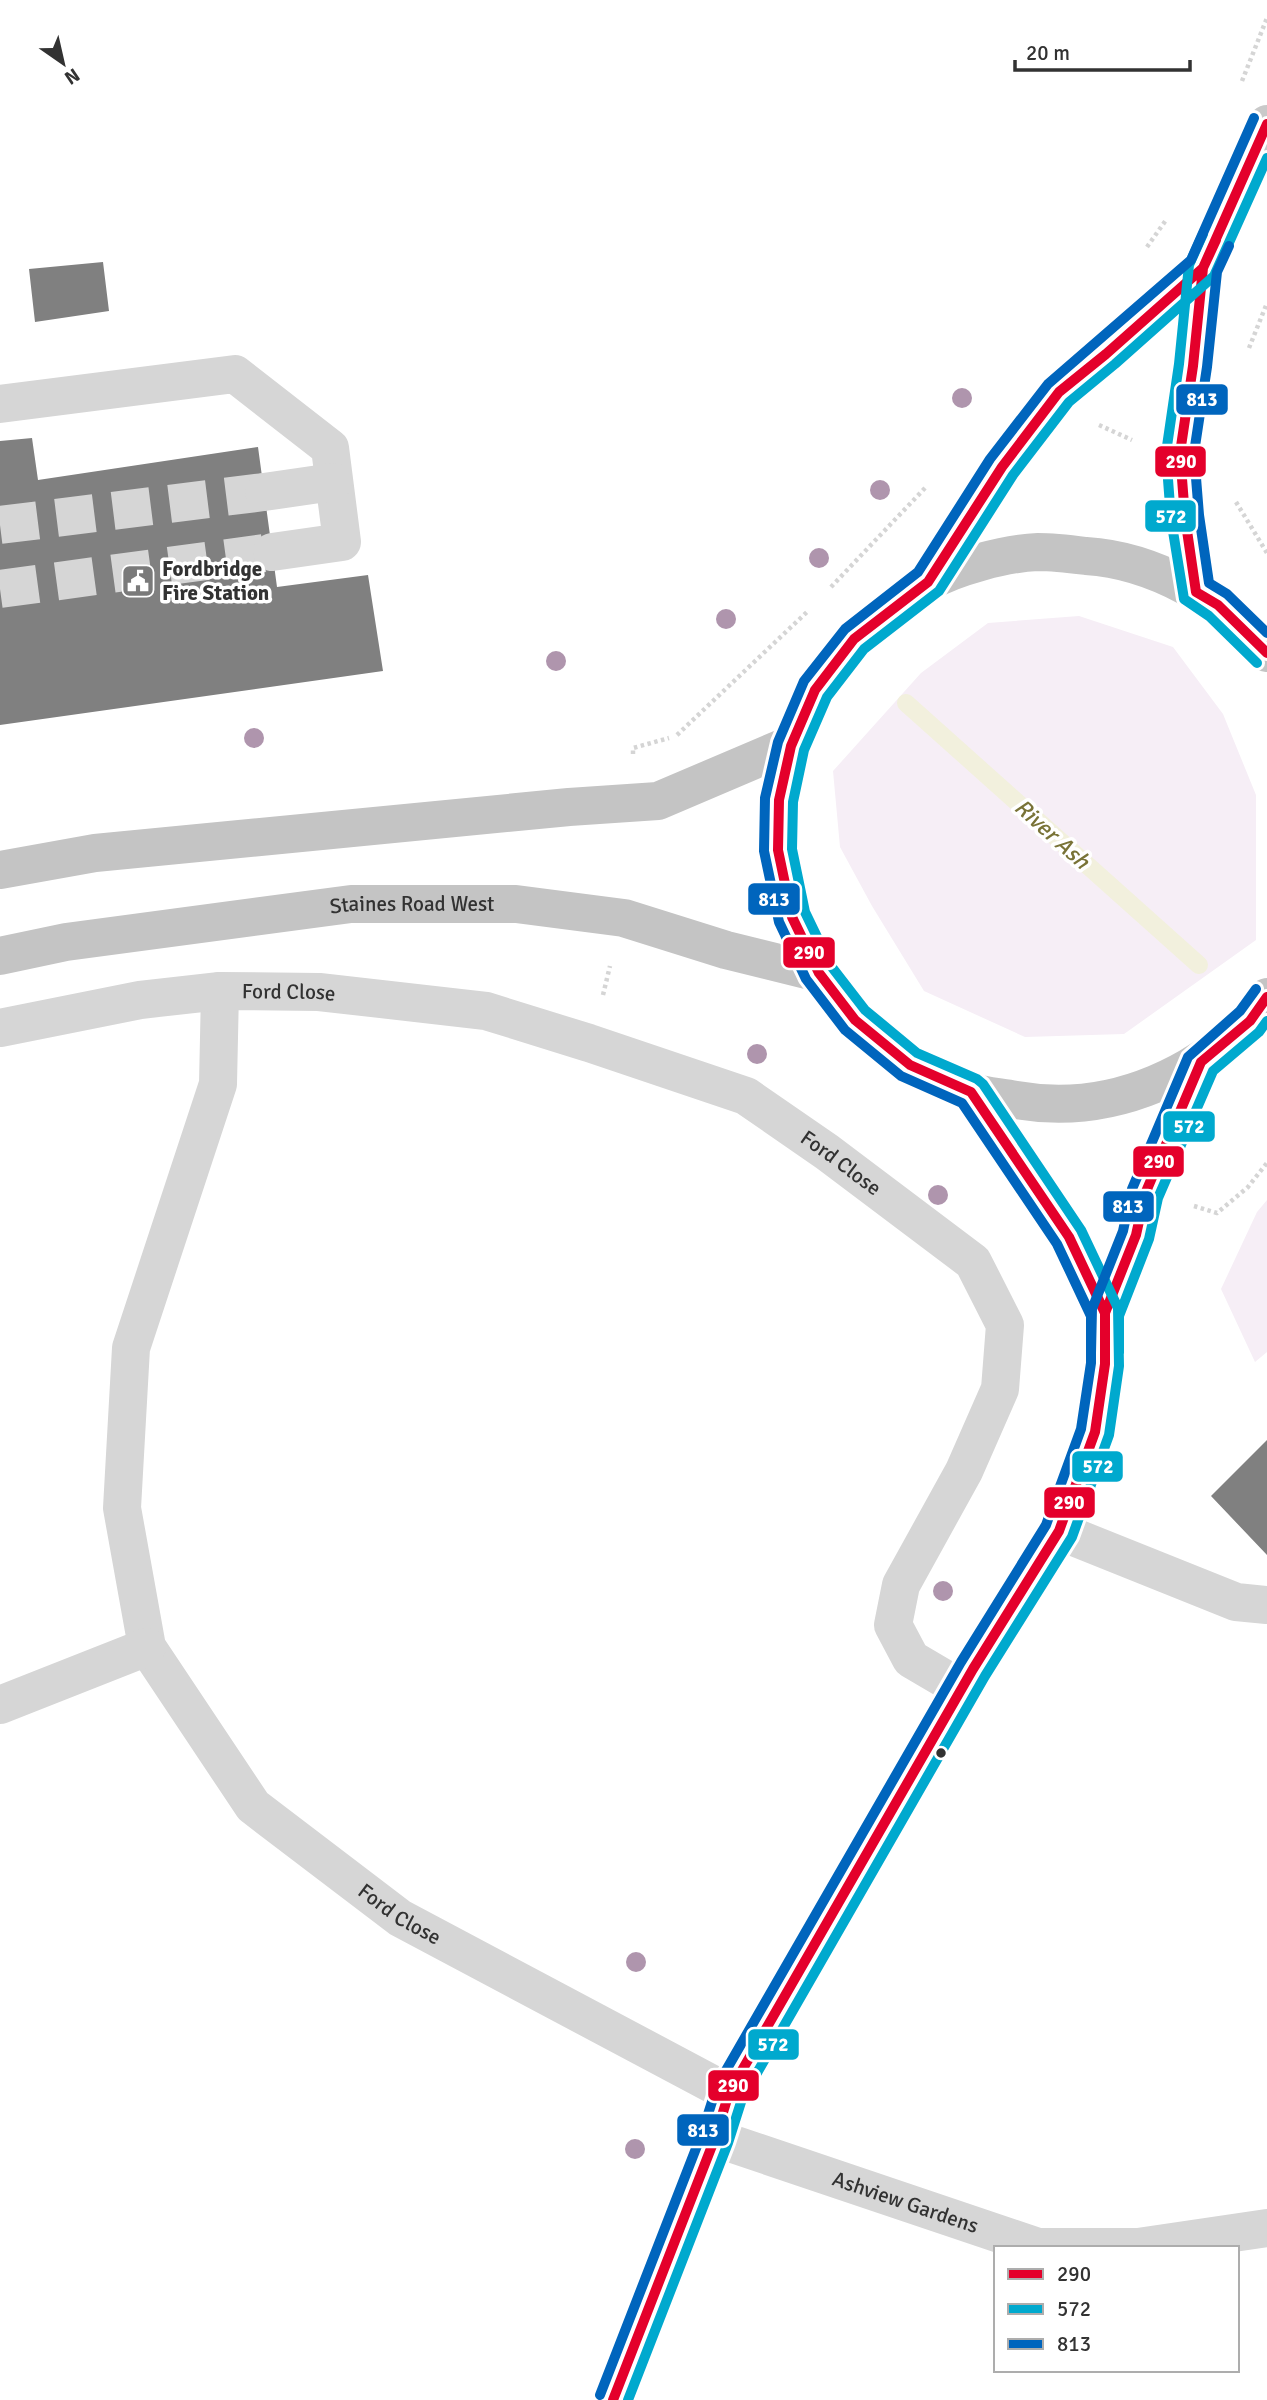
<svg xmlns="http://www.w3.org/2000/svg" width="1267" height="2400" font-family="Signika,sans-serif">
<rect width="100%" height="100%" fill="#fff"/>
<!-- green -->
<path fill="#f6eef6" d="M1079 616 1173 647 1223 714 1256 795V940L1124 1034 1025 1037 924 991 872 906 840 847 833 771 921 673 988 623Z
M1267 1200V1352L1255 1362 1221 1289 1257 1212Z"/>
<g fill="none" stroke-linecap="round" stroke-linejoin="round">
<!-- stream -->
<path stroke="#f2f0dd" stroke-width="18" d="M906 703 1199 965"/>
</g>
<!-- building -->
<path fill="#808080" d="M103 262 109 311 35 322 29 269Z
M32 438 38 480 258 447 277 587 368 575 383 671 0 725V441Z
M1267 1440V1555L1211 1496Z"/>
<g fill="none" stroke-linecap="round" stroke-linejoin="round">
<!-- minor-tunnel -->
<path stroke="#d6d6d6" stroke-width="38" stroke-dasharray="38 19" stroke-linecap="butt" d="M0 525 264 492
M0 589 272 552"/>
<!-- path -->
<path stroke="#d5d5d5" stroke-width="4.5" stroke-dasharray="3.5 3.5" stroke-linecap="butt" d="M1242 81 1267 18
M1147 247 1166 220
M1249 348 1267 303
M1099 425 1132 440
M1236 502 1267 553
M831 587 926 487
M677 735 808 611
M633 754V748L669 738
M603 995 610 966
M1194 1206 1217 1213 1248 1187 1267 1163"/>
<!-- minor -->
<g stroke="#d6d6d6" stroke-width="38">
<path d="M0 404 235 374 330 448 342 542 272 552"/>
<path d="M264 492 333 482"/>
<path id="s1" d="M220 991 218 1084 131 1348 122 1508 147 1647 253 1806 400 1918 729 2093"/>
<path id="s2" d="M0 1028 140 1000 220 991 319 992 486 1011 589 1043 746 1096 827 1152 973 1262 1005 1325 1000 1389 964 1471 901 1585 893 1625 911 1659 962 1689"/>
<path d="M1059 1531 1236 1602 1267 1605"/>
<path d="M0 1705 147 1647"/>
<path id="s3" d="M715 2138 1038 2247H1138L1267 2228"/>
</g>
<!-- major -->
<path stroke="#c9c9c9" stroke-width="38" d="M928 582 1002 467 1059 392 1106 354 1203 268
M1196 592 1185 517 1180 453 1193 366 1203 268 1267 124
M971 1092 1069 1237 1105 1313
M613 2400 715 2138 729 2093 973 1669 1059 1531 1095 1432 1105 1364V1313L1136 1235 1145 1194 1201 1062"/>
<!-- highway -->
<g stroke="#c4c4c4" stroke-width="38">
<path d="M1267 653C1227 600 1152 560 1086 556 1070 554 1054 552 1038 552 1007 553 954 567 927 583 916 590 905 600 895 608 881 618 863 628 852 641 762 745 753 888 838 998 855 1021 887 1052 913 1066 930 1075 950 1084 969 1091 983 1096 1001 1097 1016 1100 1111 1117 1210 1074 1267 997"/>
<path d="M0 870 95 853 569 807 658 801 792 744"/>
<path id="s4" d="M0 956 66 942 351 904H516L624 918 726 950 819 973"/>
</g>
<defs>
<path id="bus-1" d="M1216 240 1203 268 1193 366 1180 453 1185 517 1196 592 1218 605 1267 653
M1105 1353V1313L1136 1235 1145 1194 1201 1062 1250 1021 1267 997
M613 2400 715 2138 729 2093 973 1669 1059 1531 1095 1432 1105 1364V1313L1069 1237 971 1092 910 1065 855 1020 819 973 792 917 778 850 779 800 791 746 815 690 854 639 928 582 1002 467 1059 392 1106 354 1203 268 1267 124"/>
<path id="bus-2" d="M1203 234 1189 265 1179 364 1166 453 1171 519 1184 599 1209 616 1257 663
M1119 1353V1316L1149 1239 1158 1198 1213 1071 1259 1032 1267 1021
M628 2400 728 2143 742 2099 985 1676 1072 1537 1109 1435 1119 1366 1118 1308 1081 1230 983 1084 977 1079 917 1053 865 1010 831 966 805 912 792 849 793 802 804 750 827 697 864 649 939 591 1013 475 1069 402 1115 364 1214 276 1267 158"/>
<path id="bus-3" d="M1229 246 1217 272 1207 367 1194 453 1199 515 1209 583 1227 594 1267 633
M1091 1353 1092 1309 1123 1231 1132 1189 1188 1057 1240 1011 1256 989
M600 2395 702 2133 717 2086 961 1662 1046 1525 1081 1429 1091 1363V1316L1057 1244 962 1103 901 1076 845 1030 806 979 779 922 764 851 765 798 778 742 804 681 845 629 918 572 990 459 1048 384 1191 260 1254 118"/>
</defs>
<!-- bus-1 casing -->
<use href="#bus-1" stroke="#fff" stroke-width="16"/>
<!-- bus-2 casing -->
<use href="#bus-2" stroke="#fff" stroke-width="16"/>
<!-- bus-3 casing -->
<use href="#bus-3" stroke="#fff" stroke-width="16"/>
<!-- bus-1 -->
<use href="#bus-1" stroke="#e4002b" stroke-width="10"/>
<!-- bus-2 -->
<use href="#bus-2" stroke="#00a9ce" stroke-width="10"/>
<!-- bus-3 -->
<use href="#bus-3" stroke="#0065bd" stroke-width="10"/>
</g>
<!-- trees -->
<g fill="#af95ad">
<circle cx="962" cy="398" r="10"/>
<circle cx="880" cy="490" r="10"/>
<circle cx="819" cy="558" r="10"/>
<circle cx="726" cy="619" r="10"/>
<circle cx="556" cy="661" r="10"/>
<circle cx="254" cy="738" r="10"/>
<circle cx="757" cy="1054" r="10"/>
<circle cx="938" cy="1195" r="10"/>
<circle cx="943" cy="1591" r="10"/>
<circle cx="636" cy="1962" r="10"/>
<circle cx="635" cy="2149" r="10"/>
</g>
<!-- icons -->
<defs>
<symbol id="civic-square" viewBox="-11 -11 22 22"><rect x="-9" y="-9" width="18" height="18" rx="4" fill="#7a7a7a" stroke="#fff"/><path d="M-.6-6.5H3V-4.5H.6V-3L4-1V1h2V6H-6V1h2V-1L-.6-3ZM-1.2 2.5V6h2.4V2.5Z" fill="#fff"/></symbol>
</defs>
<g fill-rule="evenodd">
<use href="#civic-square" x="119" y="562" width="38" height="38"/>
</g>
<!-- markers -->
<circle fill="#323232" stroke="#fff" stroke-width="2.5" cx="941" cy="1753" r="6"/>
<g text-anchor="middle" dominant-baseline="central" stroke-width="7" stroke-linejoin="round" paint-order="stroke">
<!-- poi labels -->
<g font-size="21" font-weight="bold" fill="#323232" stroke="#fff" text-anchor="start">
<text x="162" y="569">Fordbridge<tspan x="162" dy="24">Fire Station</tspan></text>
</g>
<!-- street labels -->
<g font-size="21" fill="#323232" stroke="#fff">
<text stroke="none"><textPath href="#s4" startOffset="416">Staines Road West</textPath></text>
<text stroke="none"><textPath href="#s2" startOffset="292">Ford Close</textPath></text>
<text stroke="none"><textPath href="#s2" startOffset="880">Ford Close</textPath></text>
<text stroke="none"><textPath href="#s1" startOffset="1046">Ford Close</textPath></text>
<text stroke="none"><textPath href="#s3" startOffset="201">Ashview Gardens</textPath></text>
</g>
<!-- water labels -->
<g font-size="23" font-style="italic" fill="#797337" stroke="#fff">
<text transform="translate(1052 834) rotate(42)">River Ash</text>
</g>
</g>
<g stroke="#fff" stroke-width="2.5">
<rect x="1175" y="383" width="54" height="33" rx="7" fill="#0065bd"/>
<rect x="1154" y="445" width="53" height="33" rx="7" fill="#e4002b"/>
<rect x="1144" y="499" width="53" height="34" rx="7" fill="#00a9ce"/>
<rect x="747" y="882" width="54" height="34" rx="7" fill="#0065bd"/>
<rect x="782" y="936" width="54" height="33" rx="7" fill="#e4002b"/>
<rect x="1162" y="1110" width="54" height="33" rx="7" fill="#00a9ce"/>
<rect x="1132" y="1145" width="53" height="33" rx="7" fill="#e4002b"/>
<rect x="1102" y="1190" width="53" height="33" rx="7" fill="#0065bd"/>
<rect x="1071" y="1450" width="53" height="33" rx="7" fill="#00a9ce"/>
<rect x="1043" y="1486" width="53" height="33" rx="7" fill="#e4002b"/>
<rect x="747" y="2028" width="53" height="33" rx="7" fill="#00a9ce"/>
<rect x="707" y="2069" width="53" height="33" rx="7" fill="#e4002b"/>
<rect x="676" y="2113" width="54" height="34" rx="7" fill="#0065bd"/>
</g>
<g font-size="19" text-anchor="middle" font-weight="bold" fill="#fff">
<text x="1202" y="406">813</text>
<text x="1181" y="468">290</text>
<text x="1171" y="523">572</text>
<text x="774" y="906">813</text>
<text x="809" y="959">290</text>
<text x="1189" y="1133">572</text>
<text x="1159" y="1168">290</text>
<text x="1128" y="1213">813</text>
<text x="1098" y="1473">572</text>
<text x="1069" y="1509">290</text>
<text x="773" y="2051">572</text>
<text x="733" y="2092">290</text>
<text x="703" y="2137">813</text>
</g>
<!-- legend -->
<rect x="994" y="2246" width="245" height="126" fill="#ffffff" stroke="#adadad" stroke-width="2"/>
<rect x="1008" y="2269" width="35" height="10" fill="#e4002b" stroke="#adadad" stroke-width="2"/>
<text x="1057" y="2281" font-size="21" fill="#323232">290</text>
<rect x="1008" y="2304" width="35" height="10" fill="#00a9ce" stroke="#adadad" stroke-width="2"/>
<text x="1057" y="2316" font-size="21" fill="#323232">572</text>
<rect x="1008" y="2339" width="35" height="10" fill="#0065bd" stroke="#adadad" stroke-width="2"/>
<text x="1057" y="2351" font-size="21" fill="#323232">813</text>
<!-- north arrow -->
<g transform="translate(63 63) rotate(146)" stroke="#ffffff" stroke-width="5" paint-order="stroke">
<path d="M0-5L12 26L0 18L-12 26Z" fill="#323232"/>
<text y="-10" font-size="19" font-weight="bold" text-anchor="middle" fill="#323232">N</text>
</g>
<!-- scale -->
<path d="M1015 60v10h175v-10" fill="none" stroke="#323232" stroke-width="3.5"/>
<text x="1026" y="60" font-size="21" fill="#323232" stroke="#ffffff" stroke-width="5" paint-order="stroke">20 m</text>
</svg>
